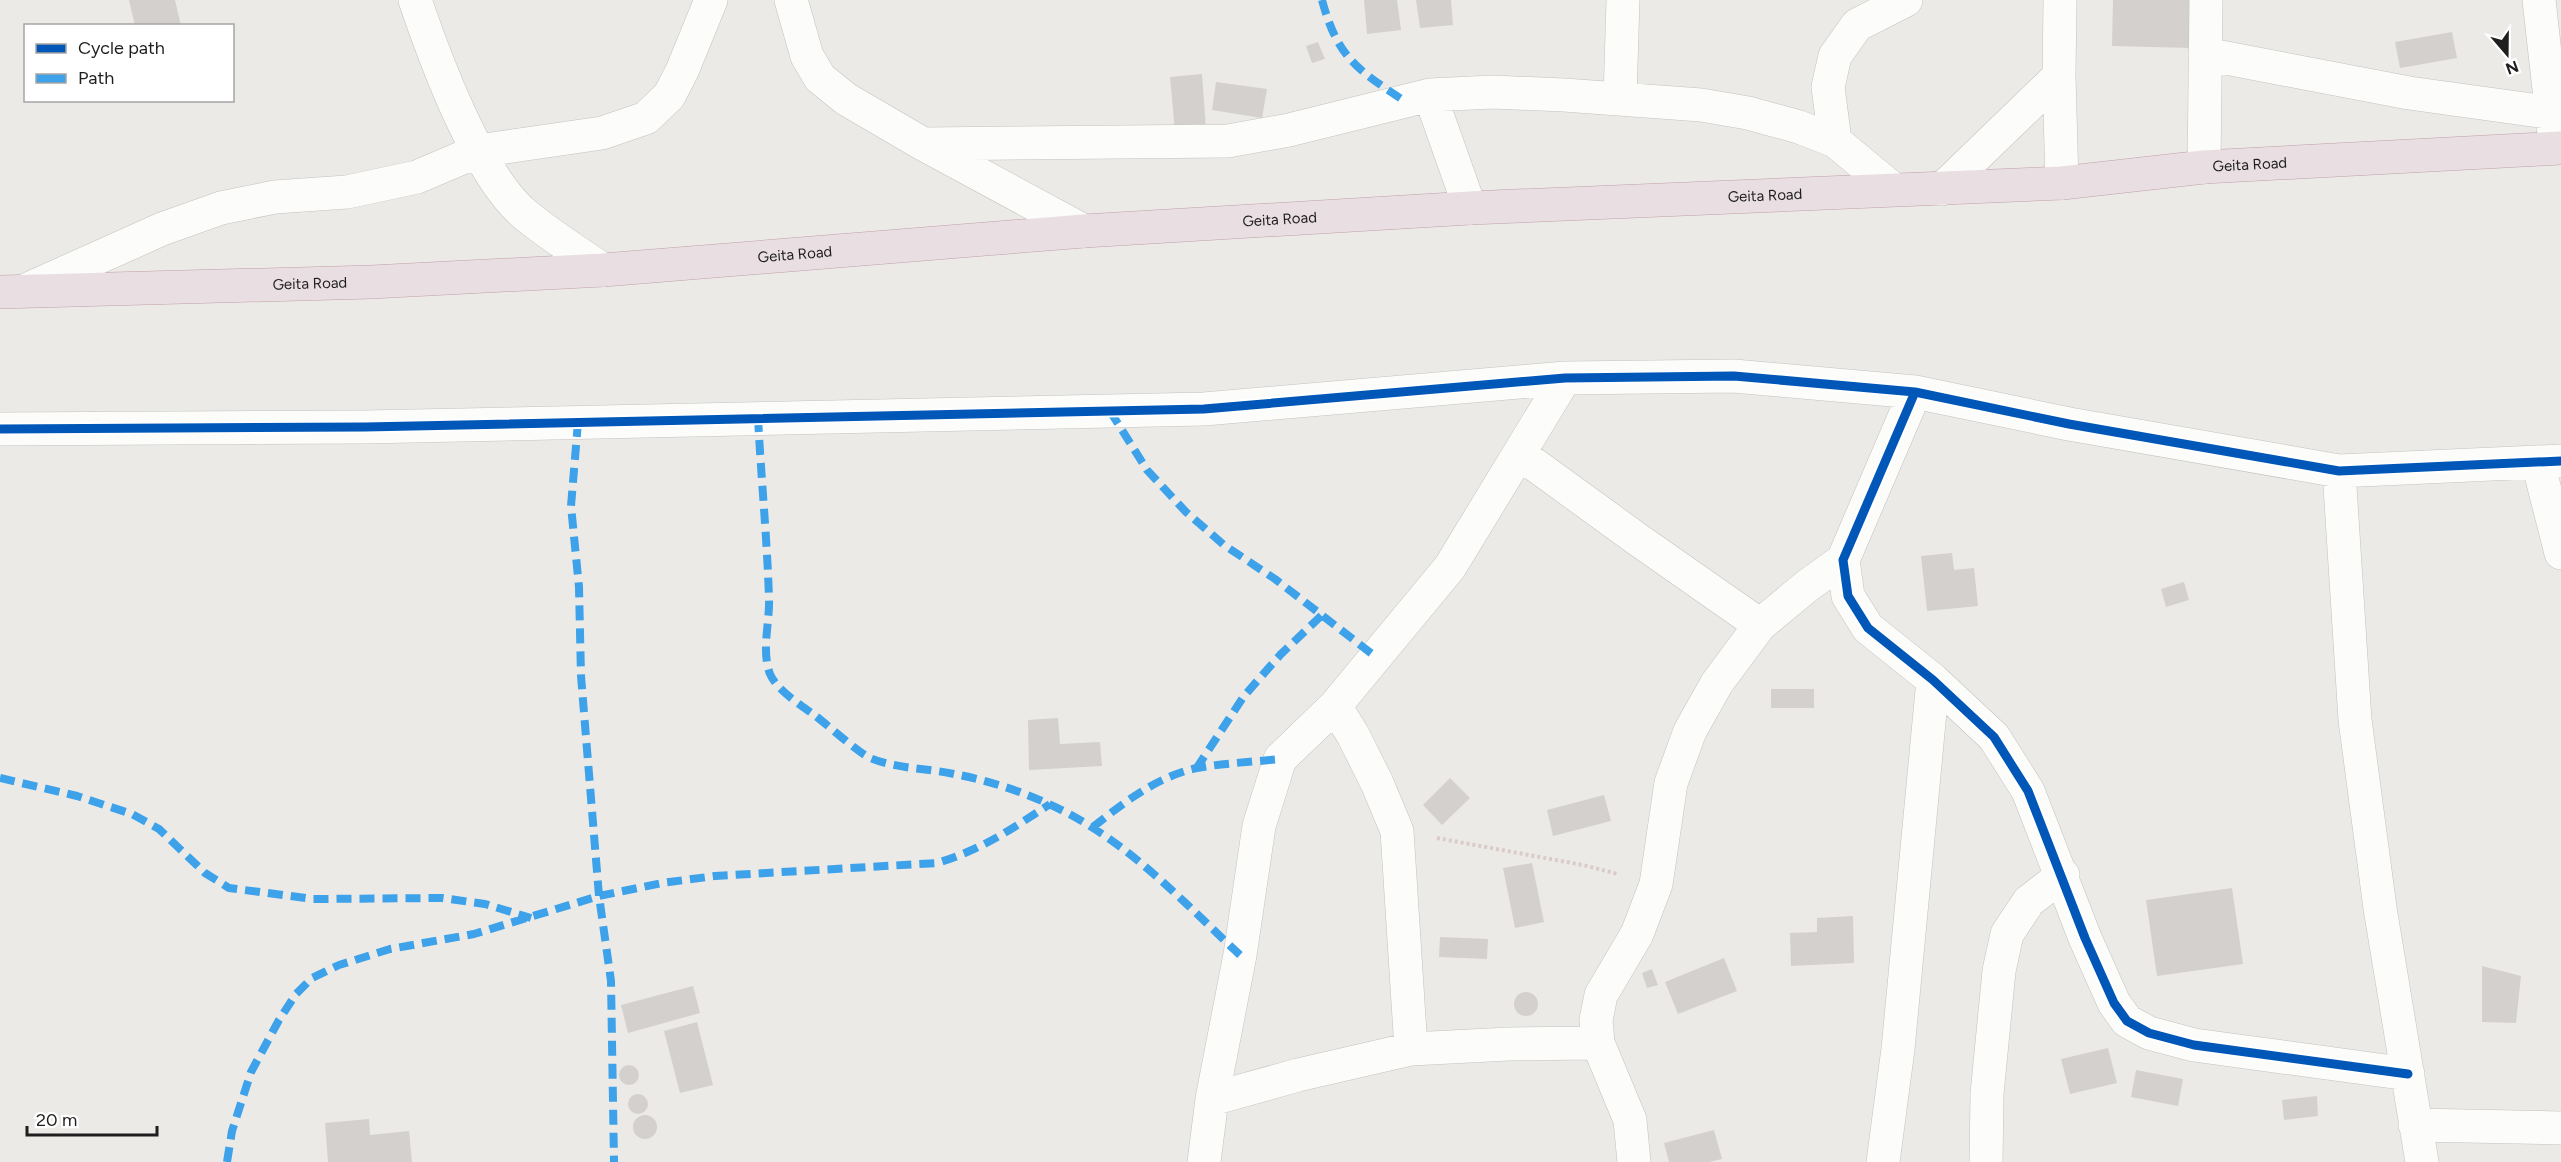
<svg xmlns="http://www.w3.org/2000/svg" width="2561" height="1162" font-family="Figtree,sans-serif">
<rect width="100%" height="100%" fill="#eceae7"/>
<!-- building -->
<path fill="#d3d0ce" d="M129 0H175L181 26H135Z
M1364 0H1397L1401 30 1367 34Z
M1416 0H1451L1453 25 1420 28Z
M2113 0H2193L2192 48 2112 46Z
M2452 32 2457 58 2400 68 2395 42Z
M1318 42 1325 59 1312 63 1306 46Z
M1202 74 1206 129 1175 132 1170 77Z
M1216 82 1267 89 1262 118 1212 110Z
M1952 553 1954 570 1974 568 1978 606 1927 611 1921 556Z
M2184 582 2189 600 2166 607 2161 589Z
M1771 689H1814V708H1771Z
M1058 718 1060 744 1100 742 1102 766 1029 770 1028 720Z
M1450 778 1470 798 1442 825 1423 805Z
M1604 795 1611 821 1553 836 1547 810Z
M1532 863 1544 922 1515 928 1503 868Z
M2232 888 2243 964 2157 976 2146 900Z
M1853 916 1854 963 1791 966 1790 933 1817 932V918Z
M1440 937 1488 939 1487 959 1439 957Z
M1724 958 1737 991 1678 1014 1665 982Z
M2482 966 2521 976 2516 1023 2482 1022Z
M1652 969 1658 985 1647 988 1642 973Z
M693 986 700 1013 628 1033 621 1005Z
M1514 1004a12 12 0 1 1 24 0a12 12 0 1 1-24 0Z
M697 1022 713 1085 680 1093 664 1031Z
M2108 1048 2117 1083 2070 1094 2061 1059Z
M619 1075a10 10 0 1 1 20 0a10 10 0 1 1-20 0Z
M2136 1070 2183 1079 2178 1106 2131 1097Z
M628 1104a10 10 0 1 1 20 0a10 10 0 1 1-20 0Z
M2317 1096 2318 1116 2284 1120 2282 1100Z
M633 1127a12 12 0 1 1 24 0a12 12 0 1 1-24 0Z
M369 1119 370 1135 409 1131 412 1162H328L325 1123Z
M1714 1130 1722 1159 1709 1162H1669L1664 1143Z"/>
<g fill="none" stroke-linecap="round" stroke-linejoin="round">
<defs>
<path id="minor" d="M415 0C435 59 476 169 521 211 546 233 576 251 603 270
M791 0 807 56 820 78 846 99 923 144 1084 231
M2060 0 2059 76 2062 183
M2539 0 2554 134
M2205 54 2409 93 2561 114
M1430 95 1470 208
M1620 99 1623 0
M1835 141 1828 87 1835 56 1857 25 1906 0
M923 144 1228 141 1289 130 1430 95 1493 92 1564 95 1701 105 1748 113 1799 127 1835 141 1893 189
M2204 167 2206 0
M1942 189 2059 76
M26 290 162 229 221 208 275 197 347 192 417 177 478 151 602 133 646 118 669 96 682 71 711 0
M1915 392 1843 560 1848 596 1868 628 1933 680 1994 737 2028 791 2085 938 2114 1003 2127 1021 2149 1033 2194 1045 2408 1074
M0 429 365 427 1204 409 1565 378 1734 376 1915 392 2069 424 2339 471 2561 461
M1520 454 1637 539 1760 625
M2538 463 2561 553
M2339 471 2355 720 2380 908 2422 1162
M1335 706 1353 735 1377 783 1397 831 1411 1049
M1212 1099 1298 1075 1411 1049 1509 1044 1598 1043
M2415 1125 2561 1128
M1204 1162 1212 1099 1240 955 1259 826 1280 759 1335 706 1450 567 1565 378
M1634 1162 1630 1120 1598 1043 1596 1020 1601 995 1637 934 1656 884 1671 783 1690 731 1717 683 1760 625 1807 586 1843 560
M1883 1162 1898 1049 1933 680
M1986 1162 1987 1094 1999 971 2007 934 2029 901 2063 875"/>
<g id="highway">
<path id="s1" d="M0 292 371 282 603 270 1084 231 1470 208 2062 183 2204 167 2561 148"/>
</g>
</defs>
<!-- minor casing -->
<use href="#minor" stroke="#c3c2c1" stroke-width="34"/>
<!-- highway casing -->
<use href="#highway" stroke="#c19eac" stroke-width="34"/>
<!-- path -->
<path stroke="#dacbca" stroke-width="4" stroke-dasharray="3 3" stroke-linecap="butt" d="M1437 838 1583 865 1618 874"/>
<!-- minor -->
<use href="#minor" stroke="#fcfcfb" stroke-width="33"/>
<!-- highway -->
<use href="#highway" stroke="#e9dfe2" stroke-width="33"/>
<!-- quiet -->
<path stroke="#3da2ea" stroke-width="8" stroke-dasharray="15 8" stroke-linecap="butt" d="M1322 0C1337 56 1356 69 1403 100
M1110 411 1147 470 1186 512 1224 545 1275 579 1376 657
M758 417C761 477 767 537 769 598 770 622 761 650 770 674 777 690 799 704 813 714 828 725 856 751 870 758 897 769 926 768 954 774 1002 783 1053 802 1093 828 1147 862 1193 911 1240 955
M578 422 571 506 579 587 581 676 599 896 611 981 614 1162
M1196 769 1244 696 1281 654 1322 615
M0 778 77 796 132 814 159 829 205 873 229 888 313 899 442 898 485 904 531 918
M1093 827C1123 803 1158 776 1197 768 1224 763 1253 762 1280 759
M227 1162 232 1131 251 1072 279 1020 296 994 312 978 339 965 390 949 474 934 599 896 662 883 715 876 937 863C983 849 1010 830 1050 804"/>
<defs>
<path id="cycleway" d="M1915 392 1843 560 1848 596 1868 628 1933 680 1994 737 2028 791 2085 938 2114 1003 2127 1021 2149 1033 2194 1045 2408 1074
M0 429 365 427 1204 409 1565 378 1734 376 1915 392 2069 424 2339 471 2561 461"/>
</defs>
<!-- cycleway casing -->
<use href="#cycleway" stroke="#fff" stroke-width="13"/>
<!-- cycleway -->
<use href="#cycleway" stroke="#0057b8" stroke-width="9"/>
</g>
<g text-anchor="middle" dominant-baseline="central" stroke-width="4.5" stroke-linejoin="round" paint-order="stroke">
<!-- street labels -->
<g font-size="15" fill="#1e1e1e" stroke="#fff">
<text stroke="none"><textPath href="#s1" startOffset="2254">Geita Road</textPath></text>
<text stroke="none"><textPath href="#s1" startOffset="1768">Geita Road</textPath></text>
<text stroke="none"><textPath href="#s1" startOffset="1282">Geita Road</textPath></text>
<text stroke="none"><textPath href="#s1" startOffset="796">Geita Road</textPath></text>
<text stroke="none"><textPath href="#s1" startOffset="310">Geita Road</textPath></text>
</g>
</g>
<!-- legend -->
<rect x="24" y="24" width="210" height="78" fill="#ffffff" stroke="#a5a5a5" stroke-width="1.5"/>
<rect x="36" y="44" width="30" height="9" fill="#0057b8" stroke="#a5a5a5" stroke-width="1.5"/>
<text x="78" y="54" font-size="18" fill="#1e1e1e">Cycle path</text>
<rect x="36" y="74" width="30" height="9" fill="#3da2ea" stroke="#a5a5a5" stroke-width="1.5"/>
<text x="78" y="84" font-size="18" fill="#1e1e1e">Path</text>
<!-- north arrow -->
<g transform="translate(2507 54) rotate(160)" stroke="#ffffff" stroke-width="4.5" paint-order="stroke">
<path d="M0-4.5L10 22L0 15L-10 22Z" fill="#1e1e1e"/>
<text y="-9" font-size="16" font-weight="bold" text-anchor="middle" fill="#1e1e1e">N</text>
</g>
<!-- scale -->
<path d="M27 1126v9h130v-9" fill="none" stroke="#1e1e1e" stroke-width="3"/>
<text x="36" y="1126" font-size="18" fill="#1e1e1e" stroke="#ffffff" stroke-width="4.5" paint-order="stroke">20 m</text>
</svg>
